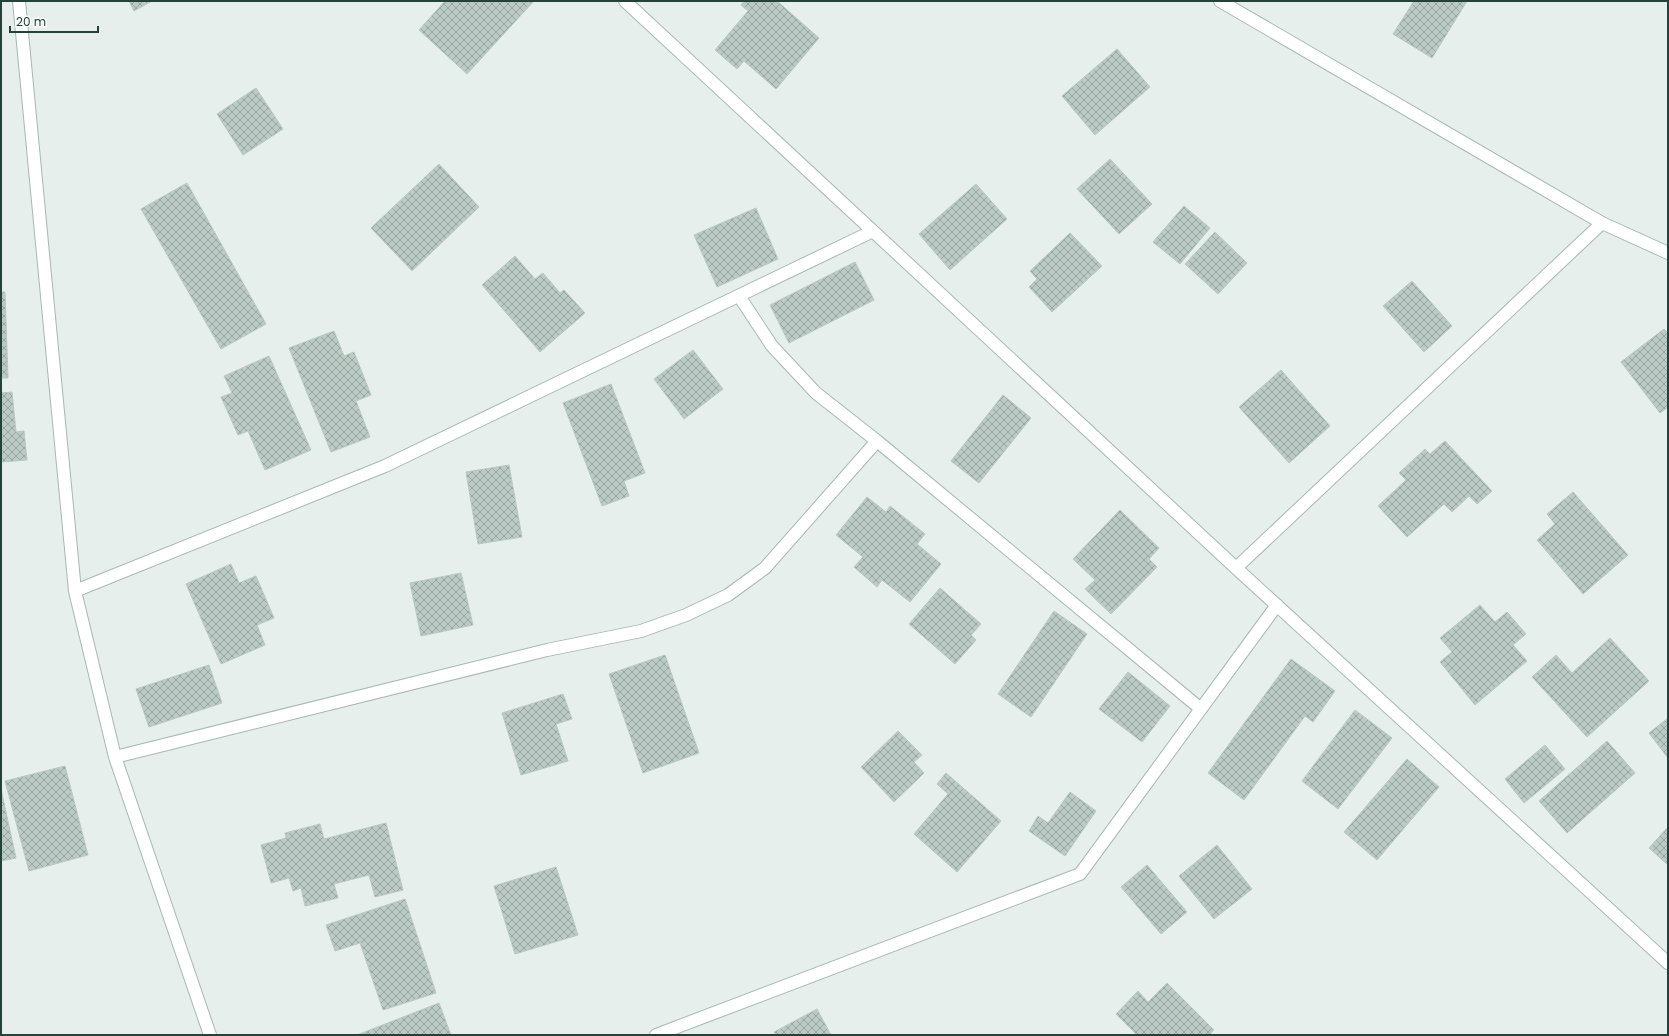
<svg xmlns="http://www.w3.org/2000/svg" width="1669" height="1036" font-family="Poppins,sans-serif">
<defs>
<pattern id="building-cross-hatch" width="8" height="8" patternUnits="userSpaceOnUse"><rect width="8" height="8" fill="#bbcac4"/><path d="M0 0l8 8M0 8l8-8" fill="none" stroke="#98a6a0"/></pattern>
</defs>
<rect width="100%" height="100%" fill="#e6efeb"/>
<!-- building -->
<path fill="url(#building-cross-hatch)" stroke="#b8c9c2" d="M129 1H152L134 11Z
M445 1H534L467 74 419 30Z
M744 1H777L819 38 776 89 744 61 737 69 715 50 748 11 741 5Z
M1414 1H1467L1432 58 1393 34Z
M1117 49 1150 87 1095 135 1062 96Z
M256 88 283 129 243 155 217 114Z
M1110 159 1152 204 1119 234 1077 189Z
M439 164 479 207 412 271 371 228Z
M187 183 266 324 221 349 141 209Z
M976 184 1007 219 950 270 919 234Z
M1184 206 1210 228 1180 264 1153 242Z
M756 208 778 259 717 287 694 235Z
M1215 232 1247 263 1218 294 1185 264Z
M1070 233 1102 266 1052 312 1029 287 1037 279 1030 271Z
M515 256 535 279 543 273 560 293 564 290 585 313 540 352 482 285Z
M855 262 874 300 789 343 770 305Z
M1412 281 1452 326 1424 352 1383 306Z
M1 292H5L8 378H1Z
M1664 329 1668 333V407L1660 413 1621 362Z
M334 331 344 356 354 352 371 395 356 401 370 437 331 452 289 348Z
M693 350 723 389 684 419 654 379Z
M269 356 311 450 265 470 248 431 238 435 221 397 232 393 224 376Z
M1281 370 1330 426 1289 463 1239 407Z
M611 384 645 473 624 481 629 496 602 506 563 403Z
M12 392 16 432 24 431 27 460 1 462V393Z
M1003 395 1031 418 979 483 951 461Z
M1445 441 1492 491 1477 504 1469 496 1452 512 1444 504 1407 537 1378 506 1406 480 1399 473 1425 449 1430 454Z
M509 465 522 537 478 544 466 472Z
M1573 492 1628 555 1583 594 1537 540 1555 524 1547 514Z
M867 497 886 512 890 506 925 534 917 544 941 564 910 602 882 580 877 587 854 567 863 557 836 535Z
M1120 510 1159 548 1149 559 1157 567 1111 614 1085 589 1095 580 1073 559Z
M231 564 239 583 256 576 274 618 257 625 265 645 221 664 186 584Z
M461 573 473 625 421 636 410 583Z
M940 588 981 624 971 635 976 640 955 664 909 624Z
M1480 605 1495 622 1507 612 1526 634 1513 645 1527 661 1475 705 1440 662 1452 652 1440 638Z
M1054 611 1087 634 1031 717 998 694Z
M1610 638 1649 681 1587 737 1532 677 1556 655 1572 673Z
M665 655 699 753 643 773 609 674Z
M1291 659 1335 691 1313 722 1305 716 1244 800 1208 773Z
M209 665 222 703 149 727 136 689Z
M1128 672 1170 706 1142 742 1099 709Z
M563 694 572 719 556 724 568 761 521 775 502 713Z
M1355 710 1392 738 1338 809 1302 781Z
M1668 718V758L1649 733Z
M898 731 922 755 914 762 924 773 894 802 861 767Z
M1607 741 1635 773 1567 833 1539 801Z
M1545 745 1565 769 1524 803 1505 779Z
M1407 759 1439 787 1377 860 1344 832Z
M65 766 88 855 29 871 5 781Z
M946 773 1001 821 957 872 914 834 948 794 937 784Z
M1 789 16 858 1 861Z
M1070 792 1096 811 1065 856 1029 831 1038 816 1048 823Z
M386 823 403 890 375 897 369 875 334 884 338 898 305 906 301 888 293 891 289 878 271 883 261 845 286 838 285 833 320 824 324 839Z
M1668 827V865L1649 848Z
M1217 845 1252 889 1214 919 1179 876Z
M1147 865 1187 912 1161 934 1121 887Z
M556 867 578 935 515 954 494 886Z
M405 899 436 993 383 1010 360 943 335 951 326 925Z
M1167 983 1214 1030 1209 1035H1137L1116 1014 1138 991 1148 1002Z
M439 1003 451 1035H357Z
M817 1009 831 1035H776L774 1032Z"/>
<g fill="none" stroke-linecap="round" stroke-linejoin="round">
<defs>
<path id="street" d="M19 1 75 591 115 757 210 1035
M625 1 1236 568 1668 963
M1220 1 1602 223 1668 253
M739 296 772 346 816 393 877 441 1201 709
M1236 568 1602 223
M75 591 385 466 873 231
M115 757 547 650 641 631 686 615 728 595 765 568 877 441
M656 1035 1080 874 1277 605"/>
</defs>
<!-- street casing -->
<use href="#street" stroke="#a8b8b2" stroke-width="14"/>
<!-- street -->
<use href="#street" stroke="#fff" stroke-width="12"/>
</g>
<!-- border -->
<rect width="1669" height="1036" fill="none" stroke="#24423a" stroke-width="4"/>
<!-- scale -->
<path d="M10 26v6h88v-6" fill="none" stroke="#24423a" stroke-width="2"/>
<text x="16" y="26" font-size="12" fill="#24423a" stroke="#f7fbf9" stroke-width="3" paint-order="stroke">20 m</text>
</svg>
